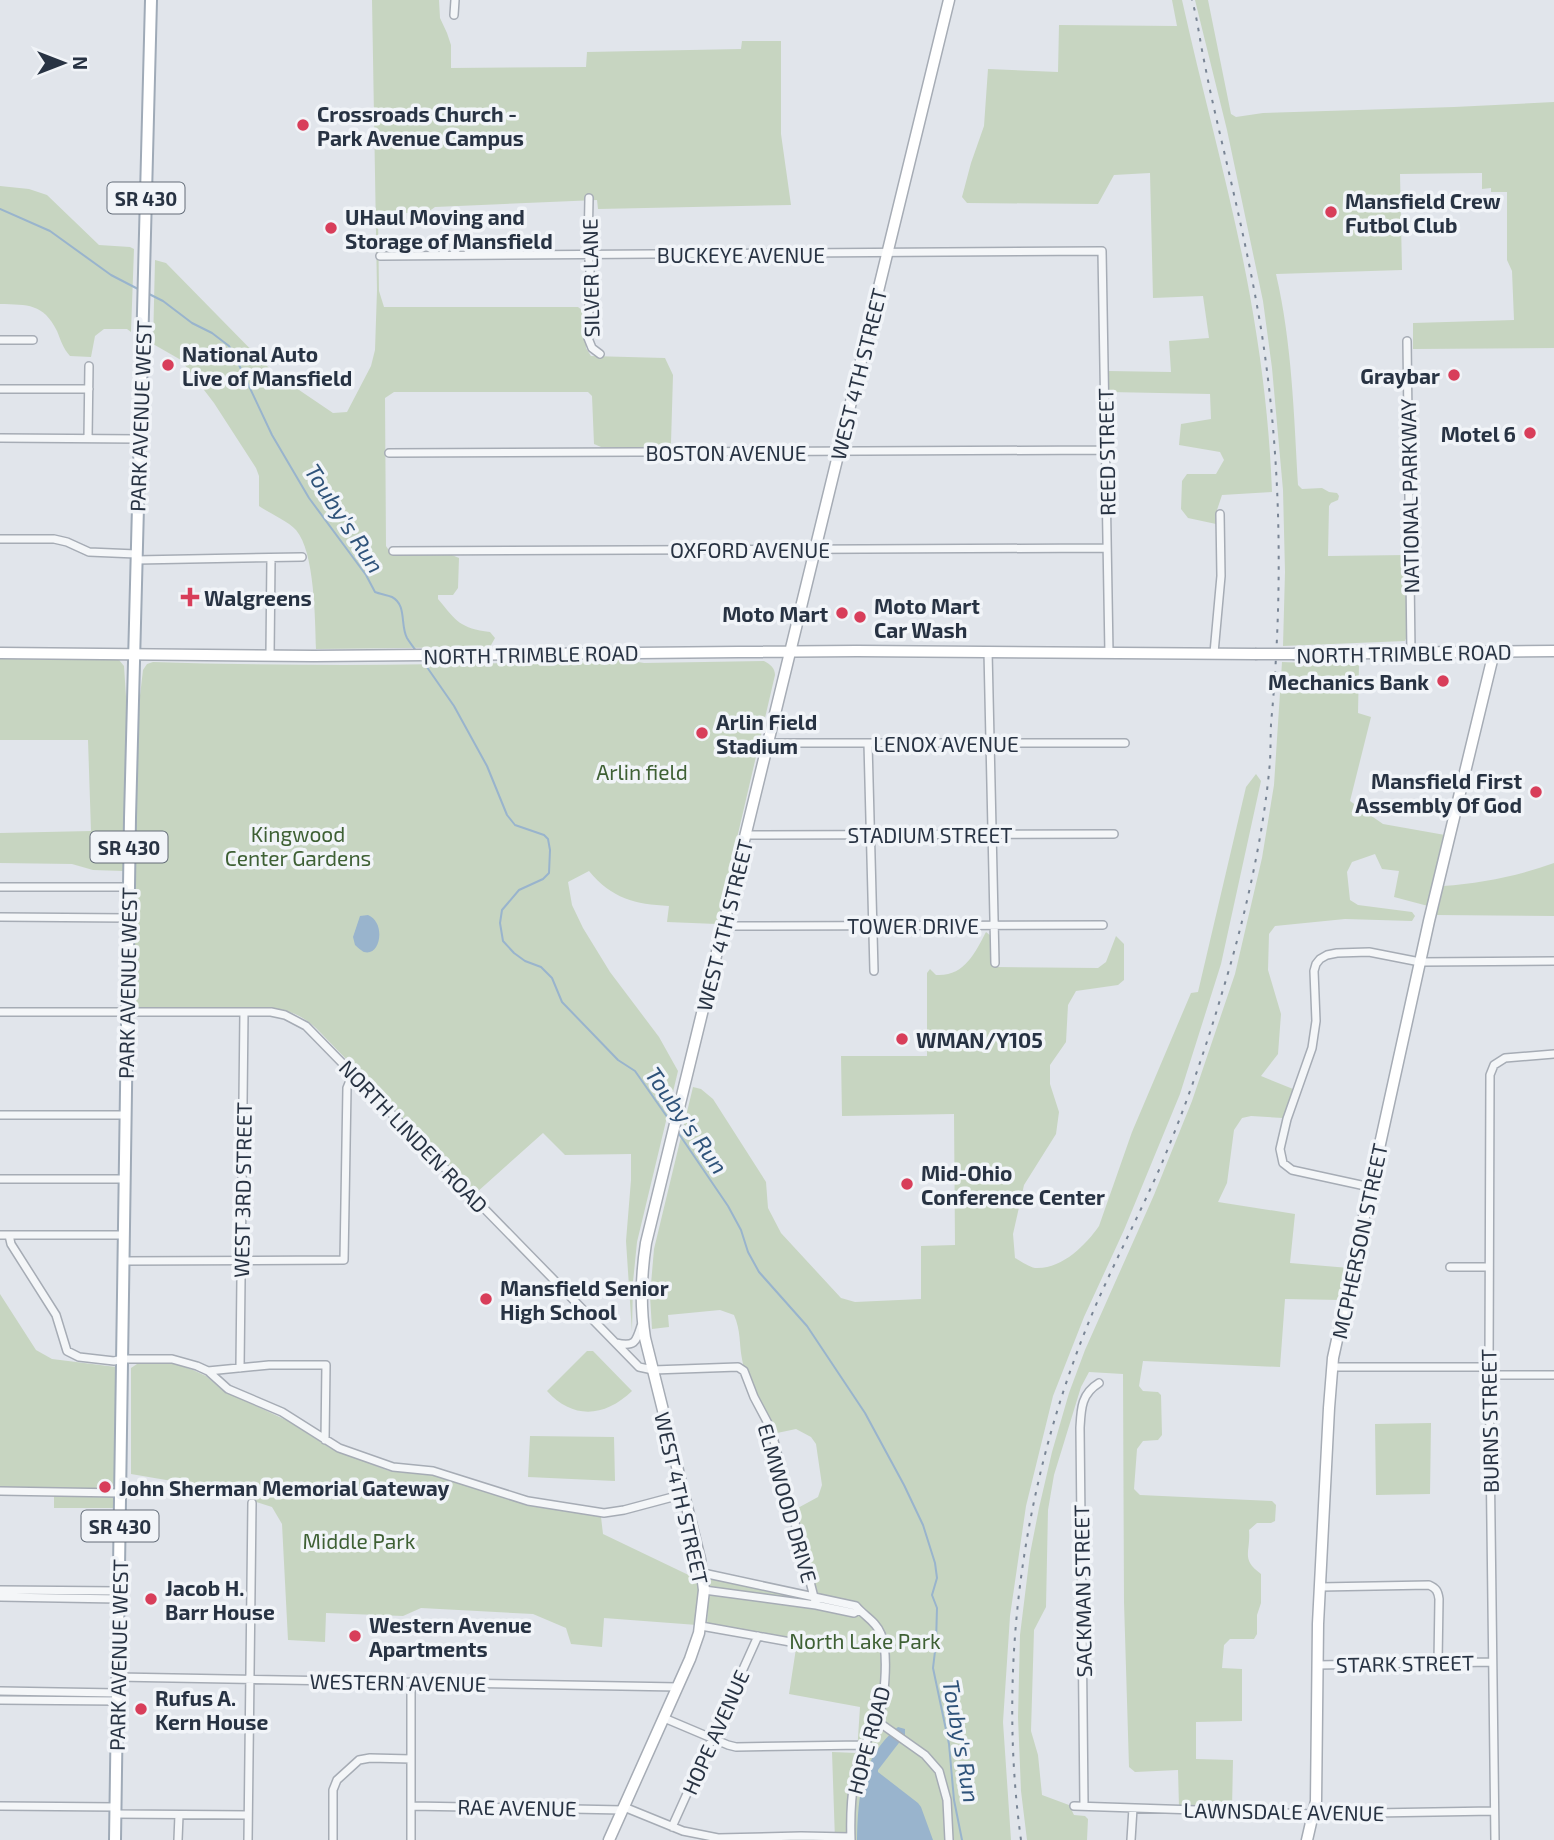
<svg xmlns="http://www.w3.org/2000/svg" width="1554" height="1840" font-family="'Exo 2',sans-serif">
<rect width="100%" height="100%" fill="#e1e5eb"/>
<!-- green -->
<path fill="#c7d5c1" d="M372 0H439L440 18 447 33 451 45V68L586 67 587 52 741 49 742 41H781V134L791 205 598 209 597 200 435 207C418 221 396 206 378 216L379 291 384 307H578L586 313V348L591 356 665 358 673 375 671 443 667 449 601 447 594 444 592 396 588 392H394L385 398 386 546 390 552 394 554 452 555 459 558 458 588 453 595H438V599C457 622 460 628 490 632L495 638 490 647 316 649C315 620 315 552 296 530 288 521 269 513 259 506V476L256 468 214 403 181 360 153 344 155 260 166 263 274 373 333 413 347 412 371 366 375 350 377 290Z
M1172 0H1182C1207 113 1240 224 1257 338 1265 389 1270 441 1272 492L1222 495 1217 510 1216 524 1188 518 1181 509 1182 481 1187 474H1216L1224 460 1220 452 1179 445 1181 424 1211 419 1210 394 1109 392 1108 371 1171 372 1169 341 1209 338 1203 296 1153 298 1150 173 1114 175 1098 204 967 203 962 197 971 163 984 126 988 69 1058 72 1059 25 1177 26Z
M1195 0H1208L1231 114 1236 117 1263 113 1454 107 1554 102V348L1413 349V323L1514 320 1512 271 1507 260V192H1491V188L1482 189V173L1400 174 1402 270 1276 274C1292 343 1294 415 1298 485L1302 489 1322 488 1329 492 1337 493 1339 496 1338 500 1331 503 1329 506 1328 556 1407 555V636L1405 641 1283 646 1285 572 1283 490 1272 368 1263 301 1227 130Z
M0 186 29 189 47 195 99 245 130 247 134 249 131 332 127 329H104L95 336 91 357 70 356C63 348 61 341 57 331 43 303 28 305 0 304Z
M0 659 119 660 124 666 127 712 123 871 93 870 72 864 0 863V833L91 831 88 740H0Z
M626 660 644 663 764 661C770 664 775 668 775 675L717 924 667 922 669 906C635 904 612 899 589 871L568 882 572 905 583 928 610 972 659 1037 678 1071 637 1242 633 1282 632 1332 626 1241 631 1180V1154L565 1155 543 1133 476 1193 316 1028C303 1016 289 1010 272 1008H138L133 1007 132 1004 137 721 143 670 147 664 153 662C310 667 469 665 626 660Z
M1282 662 1359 665 1358 713 1371 717 1350 801 1383 824 1445 835 1428 906 1394 897 1399 871 1382 869 1375 854 1352 862 1347 872 1350 900 1358 905 1412 912 1415 916 1412 921 1345 919 1275 926 1269 934 1268 970 1281 1014 1278 1054 1261 1076 1293 1089 1283 1118 1251 1116 1242 1118 1234 1130 1227 1183 1218 1202 1295 1214 1290 1263 1349 1268 1342 1300 1285 1299 1280 1367 1143 1361 1139 1386 1143 1391 1158 1392 1161 1395 1162 1435 1158 1440 1143 1441 1137 1449 1134 1489 1140 1495 1272 1501 1276 1505 1275 1521 1271 1523H1257L1249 1530C1251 1552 1240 1559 1261 1574V1603L1257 1615V1634L1254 1639H1230L1224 1645 1222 1668 1242 1669V1721L1196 1722V1759L1233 1760 1232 1809 1179 1807 1178 1770 1135 1772 1129 1767 1124 1602 1123 1374 1089 1372 1081 1387 1054 1475 1048 1510 1046 1607 1034 1630 1031 1731 1038 1755 1042 1795 1069 1805 1074 1815 1085 1816 1088 1819 1087 1840H1027L1021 1791 1018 1717 1020 1635 1030 1554 1039 1508 1052 1452 1069 1393 1085 1350 1154 1195 1192 1101 1235 974 1262 858 1274 785Z
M1256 774 1261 781 1221 964 1180 1094 1124 1230 1084 1317 1053 1396 1026 1506 1010 1616 1003 1722 1011 1840H835L832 1752 857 1753 860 1707 789 1694 797 1642 707 1624 709 1582 712 1571 818 1594 796 1509 818 1497 822 1485 816 1444 811 1437 796 1429 777 1433 774 1432C762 1409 746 1385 742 1359 739 1343 741 1331 734 1315L720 1310 668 1315 669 1327 652 1329 650 1296 654 1249 693 1087 701 1089 713 1099 766 1182 768 1208 781 1233 841 1298 855 1302 921 1299V1246L955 1245 954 1114 842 1116 841 1056H927V973L930 969 936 975C964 977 975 953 986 932L991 936 992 966 995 967 1098 968 1106 962 1116 936 1124 944V980L1118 985 1076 991 1068 1005 1066 1042 1050 1065V1084L1059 1112 1056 1134 1024 1185 1013 1234 1015 1258C1022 1262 1029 1267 1035 1268 1061 1270 1086 1245 1099 1226L1132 1132 1191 993 1198 992 1246 787Z
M1554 863V916L1436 915 1443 886C1481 883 1518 876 1554 863Z
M0 1294 36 1350 52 1359 116 1367 115 1508H54V1487H0Z
M587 1351H593L632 1391C605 1417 573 1420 547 1391Z
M137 1364H175L193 1370 206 1376 222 1390 288 1421 330 1448 389 1471 433 1475 526 1505 601 1517 603 1534 699 1580 697 1625 604 1618 602 1647 571 1644 566 1628 533 1614 421 1608 403 1616 326 1613 325 1642 288 1640 282 1524 272 1507 213 1488 131 1474V1368Z
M1431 1423 1430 1494 1376 1495 1375 1424Z
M530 1436 614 1437 615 1481 528 1477Z"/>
<!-- water -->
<path fill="#99b4cd" d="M368 915C386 922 381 957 364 952 363 952 356 946 355 945L353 937 360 916Z
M898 1727 905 1729V1735L878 1770V1772L918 1803 921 1807 933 1840H857C858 1795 861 1758 898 1727Z"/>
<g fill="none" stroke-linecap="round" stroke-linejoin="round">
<!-- stream -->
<path stroke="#99b4cd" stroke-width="2" d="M0 209 50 231 111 275 138 289
M149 294 163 301 192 323 212 333 229 346 240 367 272 435 309 498 366 575 375 592C380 594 387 595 392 597 407 605 400 625 407 638 410 643 414 648 417 652
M422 660 454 706 487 766 507 815 515 825 544 835 548 839 550 850 549 873 543 879 519 890 502 910 500 923 503 941 514 953 525 961 541 967 552 978 562 1002 618 1060 635 1071 670 1121
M677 1131 728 1206 741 1230 748 1252 759 1272 807 1326 865 1413 904 1485 923 1525 935 1563 937 1578 932 1595 937 1608 936 1643 933 1668 949 1744 954 1800 962 1840"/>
<defs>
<path id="street" d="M454 15 455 0
M589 198 588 249 590 271 588 338 592 348 600 354
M380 256 1102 251 1109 653
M0 340H33
M1407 341 1411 652
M0 389H89
M0 438 139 439
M88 438 89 366
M389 453 1106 450
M0 539H54L67 542 89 552 136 554
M393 551 1107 548
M136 560 302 557
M988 651 995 963
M1214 653 1221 576 1220 514
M270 655 271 558
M768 743H1125
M868 743 874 971
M746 835 1114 834
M0 887H129
M0 917 128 918
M723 926 1103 925
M0 1012H271L285 1015 306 1026 639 1367 653 1370 738 1367 744 1371 754 1397 771 1429 816 1605
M0 1115H125
M0 1179H124
M1370 1187 1292 1170 1283 1163 1280 1149 1287 1119 1312 1048 1316 1021 1314 971 1316 964 1320 959 1327 955 1337 953 1369 952 1420 962 1554 961
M0 1235H124
M9 1235 11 1244 56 1315 67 1351 79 1357 114 1361 122 1359H172L197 1366 208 1371 228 1389 282 1412 339 1448 393 1467 433 1471 528 1501 604 1513 624 1510 684 1494
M124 1261 344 1260 347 1088 349 1083 356 1075
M1450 1267H1489
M616 1343C635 1347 636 1342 641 1326
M1332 1367H1489
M240 1368 244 1012
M208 1371 269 1365H326L325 1440
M1489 1375H1554
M0 1491 120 1493
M703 1573 856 1606C864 1616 876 1621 881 1634 889 1653 885 1706 876 1725 869 1737 863 1745 859 1759 851 1786 850 1812 851 1840
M1320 1587 1429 1585C1436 1588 1438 1591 1439 1599L1438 1662
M0 1590 119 1591
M704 1590 816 1605 854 1613 859 1610
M0 1597 119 1599
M701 1626 796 1643
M1317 1665 1492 1662
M117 1677 678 1687
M411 1682V1840
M0 1691 117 1693
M0 1700 117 1701
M664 1718 728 1745 736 1747 863 1745
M877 1721 925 1755 939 1771 947 1800 949 1840
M1084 1805 1080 1428C1081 1409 1081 1394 1099 1383
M0 1806 116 1807
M411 1806 623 1810
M1074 1806 1314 1814 1494 1811
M624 1807 683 1831 718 1838 801 1836 850 1837
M116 1814 248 1815
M672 1827 758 1636
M178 1840 179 1815
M248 1840 252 1503
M333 1840V1790L337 1780 359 1760 370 1758 411 1759
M1131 1840 1133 1808
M1495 1840 1489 1367 1490 1075 1494 1065 1505 1058 1554 1054"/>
<path id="secondary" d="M0 653 314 656 857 651 1255 654
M1295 654 1554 651
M609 1840 690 1659 699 1633 704 1590 700 1559 645 1338C640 1306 641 1275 646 1243L949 0
M1307 1840 1316 1801 1318 1624 1329 1408 1333 1358 1429 921 1494 652"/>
<path id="primary" d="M115 1840 130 818 151 0"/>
</defs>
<!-- street casing -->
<use href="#street" stroke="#a6acb5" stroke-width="10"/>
<!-- secondary casing -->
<use href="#secondary" stroke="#a6acb5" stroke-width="13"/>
<!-- primary casing -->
<use href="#primary" stroke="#9faab7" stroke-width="14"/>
<!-- street -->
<use href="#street" stroke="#f4f6f8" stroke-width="7"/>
<!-- secondary -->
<use href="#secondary" stroke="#fff" stroke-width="10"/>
<!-- primary -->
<use href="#primary" stroke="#fff" stroke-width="10"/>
<!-- rail -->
<path stroke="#798595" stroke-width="2" stroke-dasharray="3.5 7" stroke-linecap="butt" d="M1021 1840C997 1665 1023 1482 1090 1319 1112 1266 1139 1216 1162 1163 1185 1108 1205 1051 1222 993 1244 922 1264 835 1270 761 1271 745 1270 729 1272 713 1283 587 1281 460 1262 335 1251 266 1235 198 1219 130 1214 108 1209 87 1205 65 1200 43 1198 21 1192 0"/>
<defs>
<path id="secondary-bridge" d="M1255 654H1295"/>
</defs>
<!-- secondary-bridge casing -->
<use href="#secondary-bridge" stroke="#a6acb5" stroke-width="13" stroke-linecap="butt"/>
<!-- secondary-bridge -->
<use href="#secondary-bridge" stroke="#fff" stroke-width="10"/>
</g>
<!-- markers -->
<g fill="#d83e5a" stroke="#f1f4f8" stroke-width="2.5">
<circle cx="303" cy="125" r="7"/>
<circle cx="1331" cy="212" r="7"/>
<circle cx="331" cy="228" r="7"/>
<circle cx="168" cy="365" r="7"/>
<circle cx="1454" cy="375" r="7"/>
<circle cx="1530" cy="433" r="7"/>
<path d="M186.5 586.5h7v7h7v7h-7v7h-7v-7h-7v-7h7z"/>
<circle cx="842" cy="613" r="7"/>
<circle cx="860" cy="617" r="7"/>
<circle cx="1443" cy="681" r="7"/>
<circle cx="702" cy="733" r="7"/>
<circle cx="1536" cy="792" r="7"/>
<circle cx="902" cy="1039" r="7"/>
<circle cx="907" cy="1184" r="7"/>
<circle cx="486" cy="1299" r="7"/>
<circle cx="105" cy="1487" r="7"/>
<circle cx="151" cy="1599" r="7"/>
<circle cx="355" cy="1636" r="7"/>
<circle cx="141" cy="1709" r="7"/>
</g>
<g text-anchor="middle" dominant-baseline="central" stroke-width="7" stroke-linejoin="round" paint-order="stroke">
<!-- shield labels -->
<g fill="#f1f4f8" stroke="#646d79" stroke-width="2">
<rect x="107.5" y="182.5" width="77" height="31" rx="5"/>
<rect x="90.5" y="831.5" width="77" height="31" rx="5"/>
<rect x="81.5" y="1510.5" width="77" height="31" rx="5"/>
</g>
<g font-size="19" font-weight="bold" fill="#283343">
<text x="146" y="198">SR 430</text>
<text x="129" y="847">SR 430</text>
<text x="120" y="1526">SR 430</text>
</g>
<!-- poi labels -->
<g font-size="21" font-weight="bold" fill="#283343" stroke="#f1f4f8" text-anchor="start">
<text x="317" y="113">Crossroads Church -<tspan x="317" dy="24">Park Avenue Campus</tspan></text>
<text x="1345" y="200">Mansfield Crew<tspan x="1345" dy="24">Futbol Club</tspan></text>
<text x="345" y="216">UHaul Moving and<tspan x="345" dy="24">Storage of Mansfield</tspan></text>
<text x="182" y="353">National Auto<tspan x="182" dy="24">Live of Mansfield</tspan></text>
<text x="1440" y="375" text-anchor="end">Graybar</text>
<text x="1516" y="433" text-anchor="end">Motel 6</text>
<text x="204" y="597">Walgreens</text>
<text x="874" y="605">Moto Mart<tspan x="874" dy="24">Car Wash</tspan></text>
<text x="828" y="613" text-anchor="end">Moto Mart</text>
<text x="1429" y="681" text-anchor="end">Mechanics Bank</text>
<text x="716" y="721">Arlin Field<tspan x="716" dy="24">Stadium</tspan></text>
<text x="1522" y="780" text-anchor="end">Mansfield First<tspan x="1522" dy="24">Assembly Of God</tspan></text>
<text x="916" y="1039">WMAN/Y105</text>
<text x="921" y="1172">Mid-Ohio<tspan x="921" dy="24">Conference Center</tspan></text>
<text x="500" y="1287">Mansfield Senior<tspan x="500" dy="24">High School</tspan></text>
<text x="119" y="1487">John Sherman Memorial Gateway</text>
<text x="165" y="1587">Jacob H.<tspan x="165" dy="24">Barr House</tspan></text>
<text x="369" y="1624">Western Avenue<tspan x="369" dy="24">Apartments</tspan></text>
<text x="155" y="1697">Rufus A.<tspan x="155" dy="24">Kern House</tspan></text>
</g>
<!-- street labels -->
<g font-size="21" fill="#283343" stroke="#f1f4f8">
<text x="741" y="254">BUCKEYE AVENUE</text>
<text transform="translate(590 278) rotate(-91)">SILVER LANE</text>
<text transform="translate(858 374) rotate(-76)">WEST 4TH STREET</text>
<text transform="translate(140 416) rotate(-88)">PARK AVENUE WEST</text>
<text x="726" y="452">BOSTON AVENUE</text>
<text transform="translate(1106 452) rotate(-91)">REED STREET</text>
<text transform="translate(1409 496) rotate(-91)">NATIONAL PARKWAY</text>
<text x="750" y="549">OXFORD AVENUE</text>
<text transform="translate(1404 653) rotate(-1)">NORTH TRIMBLE ROAD</text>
<text transform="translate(531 654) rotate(-1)">NORTH TRIMBLE ROAD</text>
<text x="946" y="743">LENOX AVENUE</text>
<text x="930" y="834">STADIUM STREET</text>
<text transform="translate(724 925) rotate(-76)">WEST 4TH STREET</text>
<text x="913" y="925">TOWER DRIVE</text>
<text transform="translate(127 983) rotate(-89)">PARK AVENUE WEST</text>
<text transform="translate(414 1136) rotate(46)">NORTH LINDEN ROAD</text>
<text transform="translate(242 1190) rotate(-89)">WEST 3RD STREET</text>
<text transform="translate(1359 1241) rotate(-78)">MCPHERSON STREET</text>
<text transform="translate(1489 1421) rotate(-91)">BURNS STREET</text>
<text transform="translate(682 1498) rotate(77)">WEST 4TH STREET</text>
<text transform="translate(788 1503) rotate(74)">ELMWOOD DRIVE</text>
<text transform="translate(1082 1591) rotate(-91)">SACKMAN STREET</text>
<text transform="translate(118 1655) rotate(-89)">PARK AVENUE WEST</text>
<text transform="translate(1405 1663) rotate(-1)">STARK STREET</text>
<text transform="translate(398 1682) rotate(1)">WESTERN AVENUE</text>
<text transform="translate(715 1732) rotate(-66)">HOPE AVENUE</text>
<text transform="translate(868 1740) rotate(-75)">HOPE ROAD</text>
<text transform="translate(517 1807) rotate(1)">RAE AVENUE</text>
<text transform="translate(1284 1811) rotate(1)">LAWNSDALE AVENUE</text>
</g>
<!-- park labels -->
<g font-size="21" fill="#3e6034" stroke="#f1f4f8">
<text x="642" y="771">Arlin field</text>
<text x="298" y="833">Kingwood<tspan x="298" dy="24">Center Gardens</tspan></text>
<text x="359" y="1540">Middle Park</text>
<text x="865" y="1640">North Lake Park</text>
</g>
<!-- water labels -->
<g font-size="23" font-style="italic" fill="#2f537a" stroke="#f1f4f8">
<text transform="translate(345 518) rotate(57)">Touby's Run</text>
<text transform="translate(687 1120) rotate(55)">Touby's Run</text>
<text transform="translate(962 1741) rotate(80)">Touby's Run</text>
</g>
</g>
<!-- north arrow -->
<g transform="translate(63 63) rotate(90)" stroke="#f1f4f8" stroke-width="5" paint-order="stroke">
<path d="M0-5L12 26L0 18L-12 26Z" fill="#283343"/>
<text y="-10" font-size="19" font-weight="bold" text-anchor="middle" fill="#283343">N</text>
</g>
</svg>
